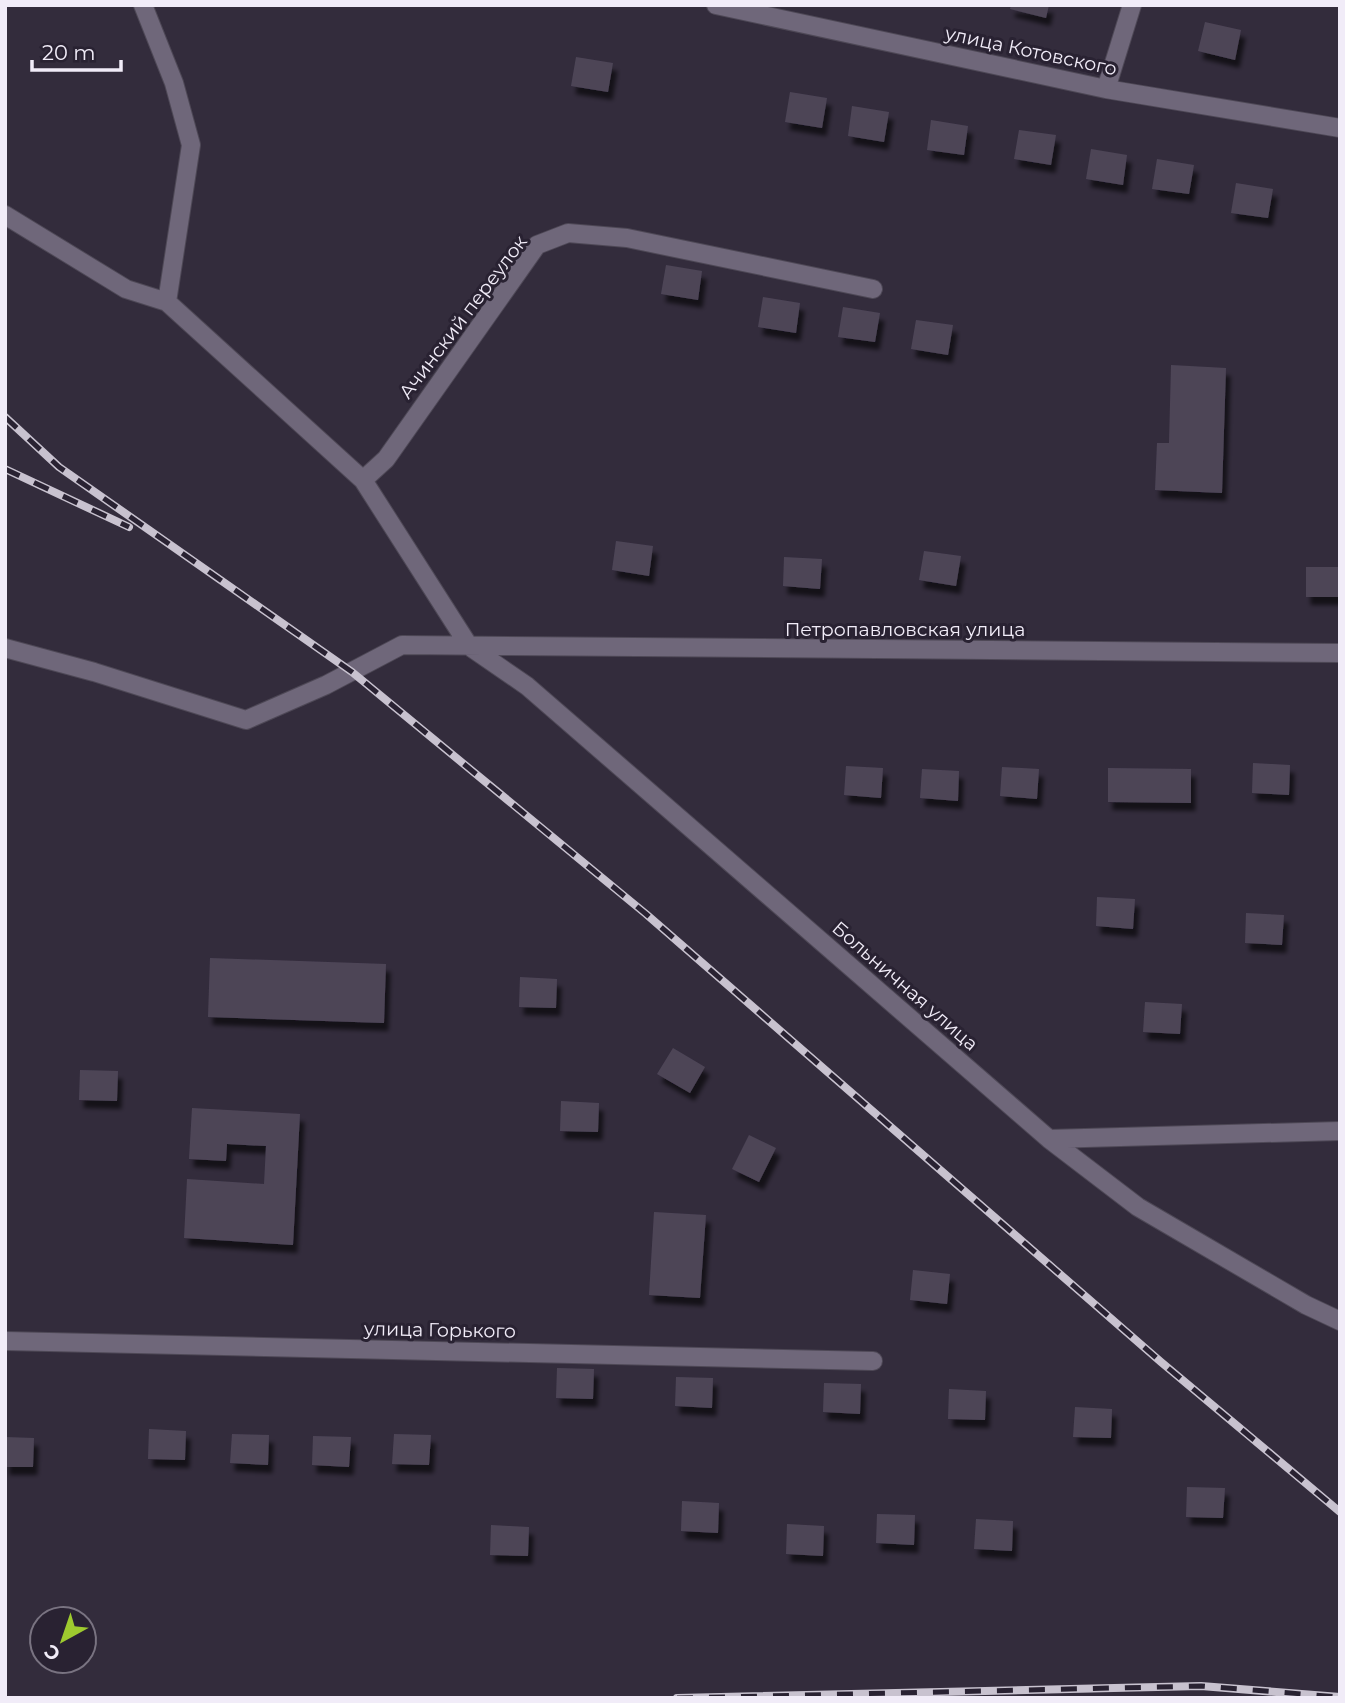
<svg xmlns="http://www.w3.org/2000/svg" width="1345" height="1703" font-family="Montserrat,sans-serif">
<defs>
<filter id="shadow"><feDropShadow dx="4.5" dy="8" stdDeviation="2" flood-color="#0009"/></filter>
</defs>
<rect width="100%" height="100%" fill="#332c3c"/>
<!-- building -->
<path fill="#4d4557" filter="url(#shadow)" d="M1011 5H1049L1046 18 1010 9Z
M1205 22 1241 30 1235 60 1198 51Z
M576 57 613 63 608 92 571 86Z
M790 92 827 98 822 128 785 122Z
M852 106 889 112 884 142 848 136Z
M931 120 968 126 964 155 927 150Z
M1019 130 1056 135 1051 165 1014 159Z
M1091 149 1127 155 1123 185 1086 179Z
M1157 159 1194 165 1189 194 1152 189Z
M1236 183 1273 189 1268 218 1231 213Z
M666 265 702 271 698 300 661 294Z
M763 297 800 303 796 333 758 327Z
M843 307 880 313 875 342 838 337Z
M916 320 953 325 948 355 911 349Z
M1171 365 1226 368 1222 493 1155 490 1157 443H1169Z
M616 541 653 546 649 576 612 570Z
M924 551 961 556 956 586 919 580Z
M784 557 822 559 820 589 783 586Z
M1306 567H1340V597H1306Z
M1253 763 1290 765 1289 795 1252 793Z
M846 766 883 768 881 798 844 795Z
M1002 767 1039 769 1037 799 1000 796Z
M1108 768 1191 769V803L1108 802Z
M922 769 959 771 958 801 920 798Z
M1097 897 1135 899 1133 929 1096 926Z
M1246 913 1284 915 1282 945 1245 943Z
M210 958 386 964 384 1023 208 1017Z
M520 977 557 979 556 1008 519 1007Z
M1145 1002 1182 1004 1180 1034 1143 1032Z
M673 1048 705 1067 690 1093 657 1074Z
M80 1070 118 1071 117 1101 79 1100Z
M561 1101 599 1103 598 1132 560 1131Z
M192 1108 300 1114 293 1245 184 1238 187 1179 264 1184 266 1146 227 1144 226 1161 189 1159Z
M749 1135 776 1148 759 1182 732 1169Z
M654 1212 706 1215 700 1298 649 1295Z
M913 1270 950 1274 947 1304 910 1300Z
M557 1368 594 1369 593 1399 556 1398Z
M676 1377 713 1378 712 1408 675 1406Z
M824 1383 861 1384 860 1414 823 1412Z
M949 1389 986 1391 985 1420 948 1419Z
M1075 1407 1112 1409 1111 1438 1073 1437Z
M149 1429 186 1431 185 1460 148 1459Z
M232 1434 269 1435 268 1465 230 1463Z
M394 1434 431 1435 429 1465 392 1464Z
M313 1436 351 1437 349 1467 312 1465Z
M5 1437 34 1438 33 1467H5Z
M1187 1487 1225 1488 1223 1518 1186 1517Z
M682 1501 719 1503 718 1533 681 1531Z
M877 1514 915 1515 914 1545 876 1543Z
M976 1519 1013 1521 1012 1551 974 1549Z
M787 1524 824 1526 823 1556 786 1554Z
M491 1525 529 1527 528 1556 490 1555Z"/>
<g fill="none" stroke-linecap="round" stroke-linejoin="round">
<defs>
<path id="minor" d="M143 5 174 83 191 145 167 302 363 480 469 646 527 686 1049 1139 1138 1207 1306 1305 1340 1321
M716 5 1106 89 1340 128
M1106 89 1132 5
M5 215 126 289 167 302
M363 480 386 459 537 245 568 233 627 238 873 289
M5 648 94 672 246 720 326 685 402 645 1340 653
M1049 1139 1340 1131
M5 1341 873 1361"/>
</defs>
<!-- minor casing -->
<use href="#minor" stroke="#4e4856" stroke-width="20"/>
<!-- minor -->
<use href="#minor" stroke="#6f677a" stroke-width="18"/>
<defs>
<path id="rail" d="M5 417 59 467 352 672 646 914 1161 1362 1340 1512
M5 469 129 527
M677 1698 1201 1686 1340 1697"/>
</defs>
<!-- rail casing -->
<use href="#rail" stroke="#c8c2cf" stroke-width="8"/>
<!-- rail -->
<use href="#rail" stroke="#292232" stroke-width="5" stroke-dasharray="16" stroke-linecap="butt"/>
</g>
<g text-anchor="middle" dominant-baseline="central" stroke-width="6" stroke-linejoin="round" paint-order="stroke">
<!-- street labels -->
<g font-size="19" fill="#f1ecf8" stroke="#292232">
<text transform="translate(1031 51) rotate(12)">улица Котовского</text>
<text transform="translate(463 317) rotate(-53)">Ачинский переулок</text>
<text x="905" y="629">Петропавловская улица</text>
<text transform="translate(905 986) rotate(41)">Больничная улица</text>
<text transform="translate(440 1330) rotate(1)">улица Горького</text>
</g>
</g>
<!-- border -->
<rect width="1345" height="1703" fill="none" stroke="#f1ecf8" stroke-width="14"/>
<!-- north arrow -->
<g transform="translate(63 1640) rotate(220)"><circle r="33" fill="#292232" stroke="#797381" stroke-width="2"/>
<path d="M0-5L12 26L0 18L-12 26Z" fill="#9eca2f"/>
<text y="-10" font-size="19" font-weight="bold" text-anchor="middle" fill="#f1ecf8">С</text>
</g>
<!-- scale -->
<path d="M32 60v10h89v-10" fill="none" stroke="#f1ecf8" stroke-width="3.5"/>
<text x="42" y="60" font-size="21" fill="#f1ecf8" stroke="#292232" stroke-width="5" paint-order="stroke">20 m</text>
</svg>
